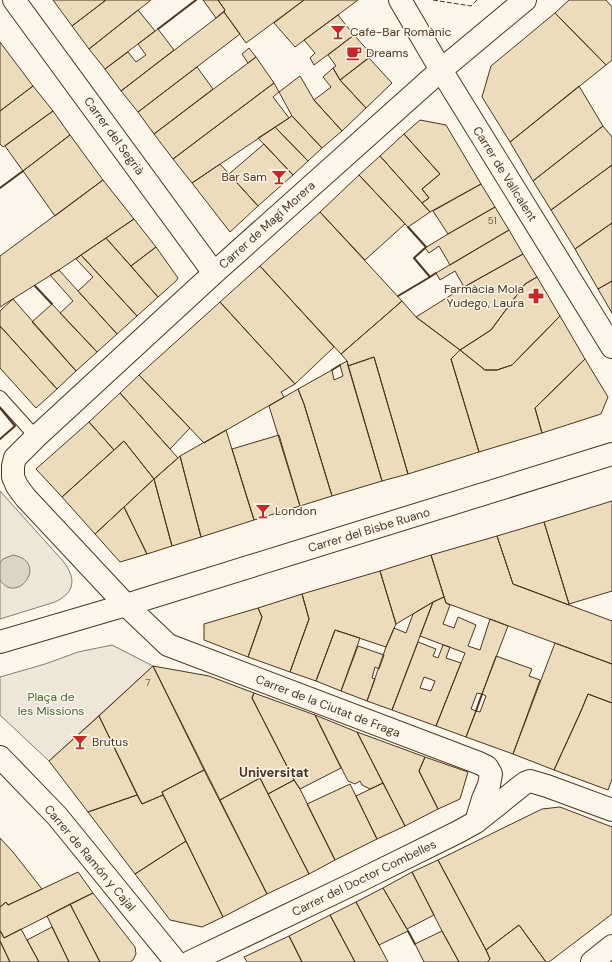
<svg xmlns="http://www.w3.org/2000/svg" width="612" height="962" font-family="'DM Sans',sans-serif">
<rect width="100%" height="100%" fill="#fbf6e9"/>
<!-- green -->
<path fill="#ede6d9" stroke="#887966" d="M0 491 63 561C76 578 76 592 55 602L0 619Z
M112 645 153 666 49 761 0 715V677L45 664 78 652Z"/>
<!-- water -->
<path fill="#dcd4c6" stroke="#887966" d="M13 555C50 562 17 606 0 580V563L3 559Z"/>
<!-- building -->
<path fill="#ecdcbc" stroke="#4a3520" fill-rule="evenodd" d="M53 0H106L72 26Z
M106 0H151L89 49 72 26Z
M203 0H218L225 10 216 18Z
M218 0H304L246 43 224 12 225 10Z
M304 0H358L295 47 274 23Z
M569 0H606L612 7V60L606 65 555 13Z
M138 10 155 31 105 69 89 49Z
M224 12 240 34 138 112 121 91Z
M555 13 606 65 510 142 482 97 491 66Z
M338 15 354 35 314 65 310 58 315 53 304 40Z
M158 29 174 50 121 91 105 69 128 52 136 62 146 55 138 44Z
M354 35 372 55 340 80 333 68 336 66 328 55Z
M0 42 33 86 0 111Z
M249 48 256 57 248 63 242 54Z
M256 57 274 83 173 159 154 134Z
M369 58 392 83 366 108 340 80Z
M197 67 213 89 154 134 138 112Z
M333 68 340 80 366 108 342 131 314 100 331 87 323 77Z
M300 76 314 100 342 131 322 148 292 116 279 92Z
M274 83 279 92 273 97 289 118 192 183 173 159Z
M33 86 53 111 3 147 0 144V111Z
M579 86 603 126 533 181 510 142Z
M53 111 70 135 23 171 5 146Z
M292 116 322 148 308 161 275 127Z
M420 120 446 125 481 184 430 212 422 203 429 198 422 189 440 174 404 134Z
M603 126 612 137V165L551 210 533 181Z
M275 127 308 161 293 175 258 138Z
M404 134 440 174 422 189 429 198 422 203 380 156Z
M70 135 103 180 55 216 23 171Z
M264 144 293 175 258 206 229 174Z
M380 156 430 212 408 227 359 175Z
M220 164 258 206 230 232 192 183Z
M612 165V223L575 249 551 210Z
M359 175 405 224 365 260 320 212Z
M103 180 134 219 59 270 0 307V256Z
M481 184 495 207 448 234 433 211Z
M495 207 509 230 450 265 439 246 429 253 425 248 448 234Z
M320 212 402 301 341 354 260 266Z
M134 219 156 247 131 266 106 238Z
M612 223V281L598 289 575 249Z
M509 230 523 254 464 287 455 271 440 280 436 273Z
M106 238 158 297 137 316 81 255Z
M156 247 178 278 176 281 158 297 131 266Z
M523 254 537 277 525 284 491 330 460 350 416 317 464 287Z
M81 255 137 316 117 334 78 291 93 277 76 259Z
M260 266 334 347 295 384 220 302Z
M59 270 117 334 97 352 60 313 73 301 50 275Z
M537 277 560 316 512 365 497 370H485L460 350 491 330 525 284Z
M612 281V313L598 289Z
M13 299 76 371 57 389 0 326V311Z
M402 301 416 317 460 350 451 359 479 452 408 474 374 357 348 366 347 361 341 354Z
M220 302 295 384 281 392 284 397 204 443 139 375Z
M52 304 97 352 76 371 32 322Z
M560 316 585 359 535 408 542 433 479 452 451 359 460 350 485 370H497L512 365Z
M0 326 57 389 36 408 0 368Z
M374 357 408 474 382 481 348 366Z
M585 359 608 397 601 414 542 433 535 408Z
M347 361 382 481 332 496 304 404 298 389 332 370 334 380 343 376 340 365Z
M139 375 190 428 170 449 120 393Z
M298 389 304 404 332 496 300 506 269 406Z
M120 393 178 458 154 479 124 441 114 450 89 422Z
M89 422 114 450 62 497 36 469Z
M226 430 254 520 201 537 180 456Z
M279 435 300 506 254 520 232 449Z
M124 441 154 479 95 534 62 497Z
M180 456 201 537 172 546 154 479 178 458Z
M154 479 172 546 147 554 124 507Z
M612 501V591L569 604 544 522Z
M124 507 147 554 120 562 95 534Z
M544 522 569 604V605L513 584 497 536Z
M497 536 513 584 612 621V664L446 603 431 555Z
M431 555 444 597 433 602 396 624 380 571Z
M380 571 396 624 386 647 335 630 316 681 290 672 309 619 302 594Z
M302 594 309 619 290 672 248 657 262 617 258 608Z
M444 597 446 603 450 605 443 624 454 628 458 617 476 625 468 646 480 650 490 619 508 626 482 694 477 693 471 709 476 711 466 737 436 726 465 653 420 636 433 602Z
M433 602 392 710 367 701 386 647 394 628 406 633 413 614Z
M258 608 262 617 248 657 204 640V624Z
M335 630 360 638 341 691 316 681Z
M418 642 436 649 433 656 438 658 443 645 450 647 446 658 461 663 436 726 392 710ZM424 677 435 681 431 691 420 688Z
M555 643 612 664V703L588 694 581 711 554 770 513 754Z
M358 646 384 655 379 669 375 667 372 678 375 679 367 701 341 691Z
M496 656 532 669 529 676 540 680 513 754 466 737 476 711 480 712 486 696 482 694Z
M153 666 209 676 254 693 252 698 294 780 268 794 260 778 220 800Z
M153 666 204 770 162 792 163 795 142 804 99 716Z
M254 693 315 715 341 768 300 789 294 780 252 698Z
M588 694 612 703V779L608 790 554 770 581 711Z
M315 715 357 732 383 783 370 789 362 785 360 781 355 784 348 781Z
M99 716 137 795 88 812 49 761Z
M357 732 425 757 419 771 438 809 405 826Z
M425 757 468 772 460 799 438 809 419 771Z
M204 770 267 894 223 917 162 792Z
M260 778 309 874 267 894 220 800Z
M294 780 300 789 335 860 309 874 268 794Z
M383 783 405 826 377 839 356 796Z
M350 784 377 839 335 860 307 804Z
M137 795 142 804 163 795 186 841 135 874 88 812Z
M560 807 612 827V914L549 962H546L519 925 486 950 438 860 542 809Z
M0 838 13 852 42 889 8 905 6 902 0 907Z
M186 841 223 917 202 927 170 920 135 874Z
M438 860 486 950 490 959 487 962H459L442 931 412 872Z
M78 872 93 893 4 938 0 930V907L6 902 8 905Z
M412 872 434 915 407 929 383 888Z
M383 888 408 931 379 945 356 902Z
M93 893 135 947 136 954 133 960 130 962H100L70 904Z
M356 902 379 945 388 962H355L330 915Z
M70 904 100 962H69L47 916Z
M330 915 355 962H302L289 936Z
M519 925 546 962H487L490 959 486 950Z
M52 927 69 962H39L27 940Z
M21 929 39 962H10L0 941V932H1L4 938Z
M442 931 459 962H424L415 944Z
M289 936 302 962H247L244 957Z
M0 941 10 962H0Z"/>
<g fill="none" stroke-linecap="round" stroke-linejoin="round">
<defs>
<path id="service" d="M0 397 36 437"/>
<path id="minor" d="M14 0 214 273
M400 0 441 70 612 347
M0 642 126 605 612 454
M0 757 57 816 176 962
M476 822 483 799 489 785 491 774 487 767 479 763 168 645 126 605 25 497 17 486 13 477V466L15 458 36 437 214 273 441 70 525 0
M190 962 359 881 458 832 476 822 521 786 525 783 530 781 547 786 612 810
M592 962 612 946"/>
</defs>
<!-- service casing -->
<use href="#service" stroke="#4a3520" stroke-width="14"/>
<!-- minor casing -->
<use href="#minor" stroke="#4a3520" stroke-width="24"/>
<!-- service -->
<use href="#service" stroke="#fbf6e9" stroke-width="12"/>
<!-- minor -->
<use href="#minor" stroke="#fbf6e9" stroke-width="22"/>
<!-- fence -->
<path stroke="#4a3520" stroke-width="1" stroke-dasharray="5 2" stroke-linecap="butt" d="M433 0 471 6 477 0"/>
<!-- wall -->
<path stroke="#4a3520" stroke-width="2" d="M158 29 196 0
M0 188 23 171
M408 227 426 247
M425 248 414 258 430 277 436 273
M35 286 52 304
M398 296 430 277
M332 370 340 365
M0 408 15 426 0 439
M476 711 482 694
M408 931 415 944"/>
</g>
<!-- icons -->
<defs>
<symbol id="bar-bare" viewBox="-9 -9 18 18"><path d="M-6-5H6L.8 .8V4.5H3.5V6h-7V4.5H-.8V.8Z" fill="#c62828" stroke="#fbf6e9" stroke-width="2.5" paint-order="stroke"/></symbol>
<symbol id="cafe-bare" viewBox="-9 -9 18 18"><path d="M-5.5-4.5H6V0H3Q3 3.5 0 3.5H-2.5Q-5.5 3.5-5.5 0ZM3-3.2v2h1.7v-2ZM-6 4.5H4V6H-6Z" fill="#c62828" stroke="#fbf6e9" stroke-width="2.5" paint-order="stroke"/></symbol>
<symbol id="pharmacy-bare" viewBox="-9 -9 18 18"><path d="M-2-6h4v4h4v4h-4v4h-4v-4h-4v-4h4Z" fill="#c62828" stroke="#fbf6e9" stroke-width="2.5" paint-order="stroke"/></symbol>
</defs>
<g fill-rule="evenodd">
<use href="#bar-bare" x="327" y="21" width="22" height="22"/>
<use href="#cafe-bare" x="343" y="42" width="22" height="22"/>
<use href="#bar-bare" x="268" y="166" width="22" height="22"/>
<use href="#pharmacy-bare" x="525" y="285" width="22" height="22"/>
<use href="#bar-bare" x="252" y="500" width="22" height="22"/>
<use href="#bar-bare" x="69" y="731" width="22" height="22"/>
</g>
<g text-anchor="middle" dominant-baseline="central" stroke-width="3" stroke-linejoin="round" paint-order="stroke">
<!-- number labels -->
<g font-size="10" fill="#725f47">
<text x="492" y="220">51</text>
<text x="148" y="682">7</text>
</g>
<!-- poi labels -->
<g font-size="12" fill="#4a3520" stroke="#fbf6e9" text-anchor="start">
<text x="350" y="32">Cafe-Bar Romànic</text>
<text x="366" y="53">Dreams</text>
<text x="267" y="177" text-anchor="end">Bar Sam</text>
<text x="524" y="289" text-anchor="end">Farmàcia Mola<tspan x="524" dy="14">Yudego, Laura</tspan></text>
<text x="275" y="511">London</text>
<text x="92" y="742">Brutus</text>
</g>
<!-- street labels -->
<g font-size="12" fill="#4a3520" stroke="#fbf6e9">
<text transform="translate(114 136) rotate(54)">Carrer del Segrià</text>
<text transform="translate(505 174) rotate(58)">Carrer de Vallcalent</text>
<text transform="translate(267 225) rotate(-42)">Carrer de Magí Morera</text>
<text transform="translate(369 530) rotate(-17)">Carrer del Bisbe Ruano</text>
<text transform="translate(328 706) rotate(21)">Carrer de la Ciutat de Fraga</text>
<text transform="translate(90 858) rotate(50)">Carrer de Ramón y Cajal</text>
<text transform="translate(364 878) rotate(-26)">Carrer del Doctor Combelles</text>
</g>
<!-- park labels -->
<g font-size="12" fill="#436837" stroke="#fbf6e9">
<text x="51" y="697">Plaça de<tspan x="51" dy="14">les Missions</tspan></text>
</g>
<!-- neighbourhood labels -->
<g font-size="13" font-weight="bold" fill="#4a3520" stroke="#fbf6e9">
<text x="274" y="772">Universitat</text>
</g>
</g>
</svg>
